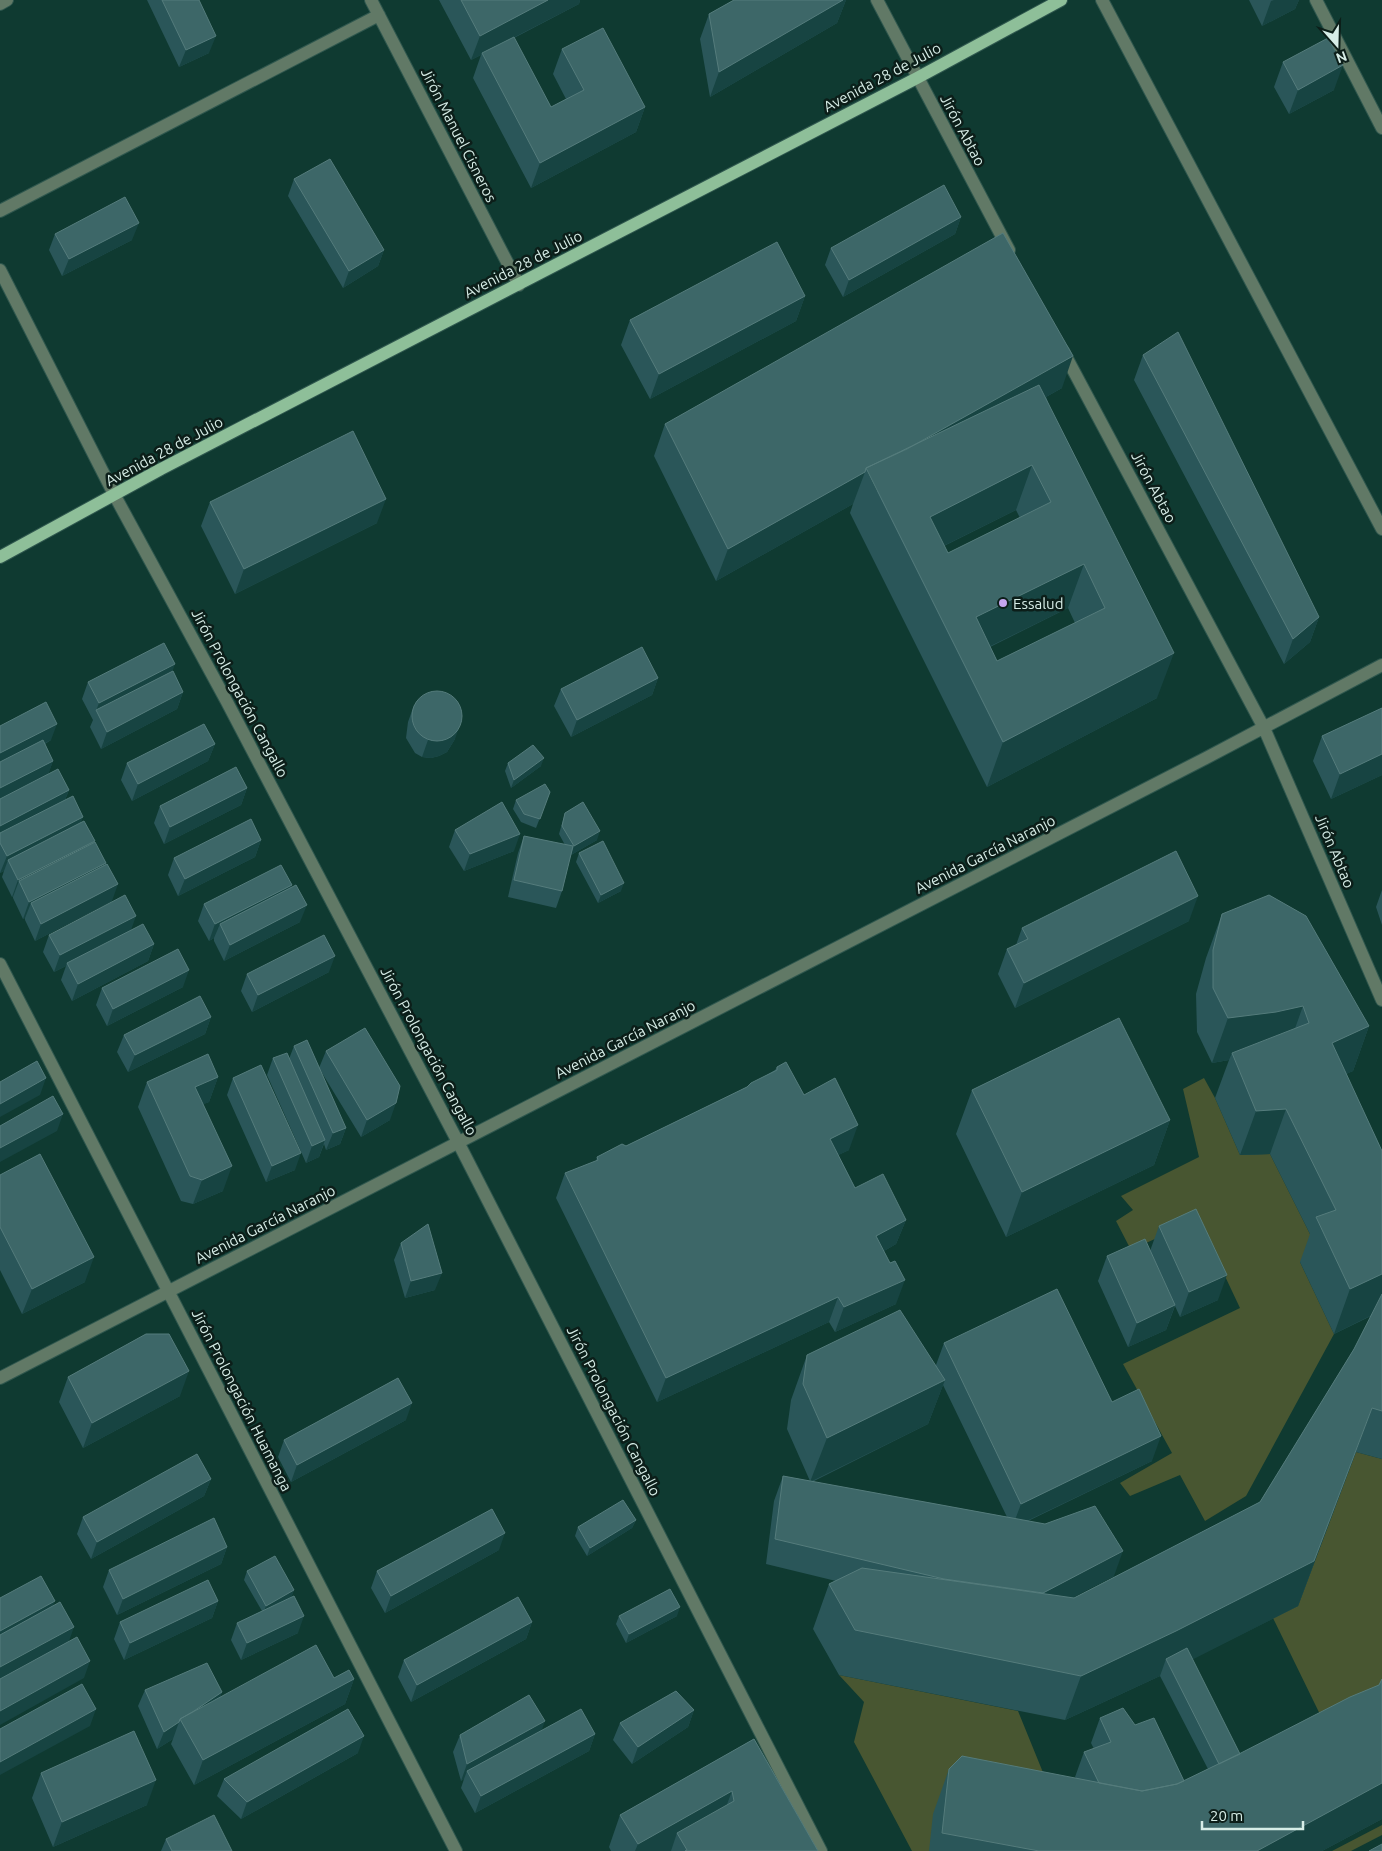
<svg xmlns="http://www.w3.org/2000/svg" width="1382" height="1851" font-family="Ubuntu,sans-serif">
<rect width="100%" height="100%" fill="#0f3a31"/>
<!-- green -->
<path fill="#485631" d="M1204 1078 1215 1098 1240 1155 1270 1154 1320 1254 1300 1262 1334 1334 1246 1496 1205 1521 1180 1475 1130 1496 1120 1483 1172 1453 1123 1364 1240 1308 1198 1219 1131 1250 1116 1221 1133 1210 1121 1196 1199 1157 1183 1089Z
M1356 1452 1382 1459V1683L1333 1741 1273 1618 1298 1606Z
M839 1675 1018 1711 1064 1824 929 1851H912L854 1742 864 1702Z
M1382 1825V1835L1351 1851H1332Z"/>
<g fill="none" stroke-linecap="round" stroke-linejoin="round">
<defs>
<path id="minor" d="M371 0 519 285
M877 0 1009 250
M1102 0 1382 529
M1316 0 1382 128
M0 4 7 0
M0 211 379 15
M0 270 115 496 227 702 458 1142 821 1851
M1063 351 1264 728 1382 1000
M0 964 456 1851
M0 1378 1206 758 1382 665"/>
<path id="major" d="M0 557 161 469 917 78 1061 0"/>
</defs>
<!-- minor casing -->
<use href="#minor" stroke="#2f574e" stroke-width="14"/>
<!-- major casing -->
<use href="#major" stroke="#2f574e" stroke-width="14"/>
<!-- minor -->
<use href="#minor" stroke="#617966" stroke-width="12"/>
<!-- major -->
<use href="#major" stroke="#8ebf99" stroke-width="12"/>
</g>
<!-- wall -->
<path fill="#2a5659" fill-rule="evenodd" d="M147 0H199L209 53 179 67Z
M439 0H580L579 4 514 38 551 107 566 99 553 74 562 49 645 107 636 132 531 188 473 78 481 55 471 60Z
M734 0H846L837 23 710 97 700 39 709 14Z
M1249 0H1299L1295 9 1262 26Z
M1283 62 1334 90 1289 114 1274 87Z
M294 179 384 250 378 266 343 288 288 196Z
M961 217 955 234 843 297 825 265 831 248Z
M55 234 132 240 62 276 49 250Z
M805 296 796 321 650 399 621 345 630 320Z
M1143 355 1319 617 1310 642 1284 664 1134 380Z
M1062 388 1046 397 1157 698 987 787 850 513 853 504 716 581 654 456 665 424ZM1016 510 1020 518 948 553 944 546ZM1068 608 1075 623 997 661 990 647Z
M210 502 377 523 235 594 201 526Z
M172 671 183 692 177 709 101 749 90 727 93 720 82 699 88 682Z
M658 678 652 695 571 737 554 706 561 689Z
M414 705 455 739 447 752 439 756 431 758 422 757 415 753 406 738 408 722Z
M1382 708V775L1331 799 1313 761 1322 736Z
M0 726 51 740 45 744 53 761 48 774 69 790 65 800 81 822 94 843 106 863 105 865 112 901 35 941 25 920V918L23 919 13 898V897H12L2 877 4 871 0 873Z
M215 744 208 761 132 801 121 780 127 763Z
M508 763 541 766 511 788 505 771Z
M247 788 241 805 164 844 154 823 160 806Z
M550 792 536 828 521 822 513 809 516 800Z
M565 813 597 840 571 855V854L562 891 556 908 508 897 518 853 524 836 565 845 559 834Z
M455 830 514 851 464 871 449 847Z
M261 840 255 857 178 896 168 875 174 858Z
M579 853 621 891 598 903 576 862Z
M292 885 291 887 300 922 224 961 214 941V938L209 941 198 921 204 904Z
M1382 890V925L1376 907Z
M1222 914 1369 1026 1353 1071 1346 1074 1382 1151V1459L1356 1452 1298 1606 1192 1659 1240 1754 1382 1819 1322 1851H929L933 1814 949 1769 1076 1778 1075 1777 1084 1752 1094 1749 1091 1743 1100 1718 1135 1725 1184 1781 1208 1769 1160 1676 1065 1720 839 1675 813 1629 829 1584 836 1581 766 1564 774 1501 783 1476 810 1481 787 1429 791 1400 807 1355 936 1365 944 1343 1112 1402 1152 1461 1028 1521 1114 1576 1073 1597 1074 1598 1260 1502 1354 1349 1371 1316 1334 1334 1300 1262 1310 1234 1270 1154 1240 1155 1215 1098 1229 1060 1212 1063 1197 1032 1196 994 1206 958ZM943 1385 1007 1517 812 1482 928 1424Z
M1189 921 1015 1008 998 974 1007 949 1016 945 1022 928Z
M49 935 154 944 148 961 72 1001 61 980 66 966 54 972 43 952Z
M329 972 252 1012 241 991 247 974Z
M183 987 107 1026 96 1005 102 988Z
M211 1017 205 1034 128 1072 117 1052 124 1035Z
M294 1046 346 1128 340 1144 326 1150 324 1144 319 1157 306 1163 267 1075 273 1058 289 1059Z
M326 1051 390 1120 361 1137 319 1068Z
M777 1067 804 1095 849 1150 838 1155 855 1188 906 1220 896 1244 884 1251 896 1304 835 1332 829 1322 657 1402 556 1198 565 1173 596 1161 597 1157 626 1146 747 1087 775 1070Z
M218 1077 209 1102 203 1104 223 1191 193 1204 181 1201 138 1107 147 1082Z
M233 1078 295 1170 266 1182 227 1095Z
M972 1090 1170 1120 1154 1165 1006 1237 956 1134Z
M0 1175 85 1282 22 1314 0 1270Z
M1159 1226 1218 1300 1180 1317 1175 1306 1166 1330 1128 1347 1098 1281 1107 1256 1150 1251Z
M401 1243 435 1290 405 1298 394 1260Z
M68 1377 180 1396 83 1448 59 1402Z
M406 1420 291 1482 278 1457 284 1440Z
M211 1479 204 1496 91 1559 77 1534 83 1517Z
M636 1520 632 1528 587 1556 575 1536 578 1527Z
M227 1547 221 1564 117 1615 103 1587 109 1570Z
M499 1550 385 1613 371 1588 377 1571Z
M247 1571 294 1590 291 1597 298 1633 241 1660 231 1640 237 1623 262 1611 244 1580Z
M218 1601 212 1618 124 1660 114 1639 120 1622Z
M619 1616H677L626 1643 616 1624Z
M532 1622 526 1639 411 1702 398 1677 404 1660Z
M334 1678 354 1679 345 1704 194 1785 171 1744 173 1739 157 1749 138 1706 145 1690 222 1692 220 1697Z
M694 1710 688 1727 632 1764 613 1740 620 1723Z
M542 1731 595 1734 589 1751 475 1813 461 1788 464 1779 461 1781 453 1752 460 1735Z
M754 1739 818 1851H611L609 1847 620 1815Z
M358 1753 241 1819 217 1796 224 1779Z
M41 1773 147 1805 53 1847 32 1798Z
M166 1839 232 1851H161Z"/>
<!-- shaded-wall -->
<path fill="#174442" d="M548 0H580L579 4 482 54V53L481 55 471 60 480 36Z
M843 0H846L837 23 710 97 719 72Z
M1274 0H1299L1295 9 1262 26 1271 1Z
M216 36 209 53 179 67 186 50Z
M1343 65 1334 90 1289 114 1298 90Z
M645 107 636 132 531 188 540 163Z
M961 217 955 234 843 297 849 280Z
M139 223 132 240 62 276 69 259Z
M384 250 378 266 343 288 349 271Z
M805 296 796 321 650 399 659 374Z
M1073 356 1062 388 877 491 867 471Z
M1032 465 1016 510 913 561 930 517Z
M865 472 853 504 716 581 728 549Z
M386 499 377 523 235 594 244 569Z
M1084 564 1068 608 962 660 976 617Z
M1319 617 1310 642 1284 664 1293 639Z
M1174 653 1157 698 987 787 1003 742Z
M175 664 169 681 96 711 99 703Z
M658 678 652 695 571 737 577 720Z
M183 692 177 709 101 749 107 732Z
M461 722 455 739 447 752 439 756 431 758 422 757 428 740Z
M57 724 51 740 0 766V753Z
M215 744 208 761 132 801 138 784Z
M1382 754V775L1331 799 1340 774Z
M544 758 541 766 511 788 514 780Z
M53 761 47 778 0 802V788Z
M247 788 241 805 164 844 170 827Z
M69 790 62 807 0 839V826Z
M83 817 77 834 8 860 4 871 0 873 7 856Z
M600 831 597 840 571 855 574 846Z
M520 834 514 851 464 871 470 854Z
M261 840 255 857 178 896 185 879Z
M95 841 89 858 19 881 13 897H12L18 880Z
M106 863 100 880 31 903 25 918 23 919 29 902Z
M624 883 621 891 598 903 601 895Z
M118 884 112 901 35 941 41 924Z
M292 885 285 902 220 924 214 938 209 941 215 924Z
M1198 896 1189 921 1015 1008 1024 983Z
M307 905 300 922 224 961 230 945Z
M136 916 130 933 67 963 66 966 54 972 60 955Z
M154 944 148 961 72 1001 78 984Z
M335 956 329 972 252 1012 258 995Z
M189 970 183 987 107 1026 113 1009Z
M1303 1006 1287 1051 1232 1053 1229 1060 1212 1063 1228 1018Z
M211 1017 205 1034 128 1072 135 1055Z
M1369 1026 1353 1071 1315 1088 1332 1043Z
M218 1077 209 1102 186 1112 195 1087Z
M46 1078 40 1095 0 1117V1104Z
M396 1103 390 1120 361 1137 367 1120Z
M1286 1109 1270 1154 1240 1155 1256 1111Z
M63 1114 57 1131 0 1162V1148Z
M1170 1120 1154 1165 1006 1237 1022 1192Z
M858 1125 849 1150 821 1164 830 1139Z
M346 1128 340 1144 326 1150 333 1133Z
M325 1140 319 1157 306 1163 312 1146Z
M301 1153 295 1170 266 1182 272 1166Z
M232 1166 223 1191 193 1204 202 1180Z
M906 1220 896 1244 867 1261 876 1236Z
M94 1257 85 1282 22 1314 32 1289Z
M442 1273 435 1290 405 1298 411 1281Z
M1382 1274V1310L1334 1334 1350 1289Z
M1227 1275 1218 1300 1180 1317 1189 1292Z
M905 1280 896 1304 835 1332 844 1307Z
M838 1297 829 1322 657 1402 666 1378Z
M1175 1305 1166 1330 1128 1347 1137 1323Z
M189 1371 180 1396 83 1448 92 1423Z
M945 1380 928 1424 810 1482 827 1438Z
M412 1403 406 1420 291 1482 297 1465Z
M1372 1408 1298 1606 1172 1670 1166 1659 1160 1676 1065 1720 1081 1676Z
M1161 1436 1152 1461 1012 1528 1021 1504Z
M211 1479 204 1496 91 1559 97 1542Z
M636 1520 632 1528 587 1556 590 1548Z
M505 1533 499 1550 385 1613 391 1596Z
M227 1547 221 1564 117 1615 123 1599Z
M1123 1551 1114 1576 1021 1625 1030 1600Z
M294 1590 291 1599 263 1614 266 1606Z
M55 1601 48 1618 0 1644V1631Z
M218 1601 212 1618 124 1660 130 1643Z
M680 1607 677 1616 626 1643 629 1634Z
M304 1616 298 1633 241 1660 247 1643Z
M532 1622 526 1639 411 1702 417 1685Z
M74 1627 68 1644 0 1681V1667Z
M90 1661 84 1678 0 1725V1711Z
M354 1679 345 1704 194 1785 203 1760Z
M222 1692 216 1709 181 1720Z
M96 1709 90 1726 0 1775V1762Z
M694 1710 688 1727 632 1764 638 1747Z
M545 1721 539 1738 467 1771 464 1779 461 1781 467 1764Z
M179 1722 173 1739 157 1749 164 1732Z
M595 1734 589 1751 475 1813 481 1796Z
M364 1736 358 1753 241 1819 247 1802Z
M156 1780 147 1805 53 1847 62 1822Z
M1382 1783V1819L1322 1851H1257Z
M732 1791 720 1823 677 1833 671 1851H635L638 1844Z"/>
<!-- building -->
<path fill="#3d6768" stroke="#557c7c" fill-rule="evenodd" d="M162 0H199L216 36 186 50Z
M461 0H548L480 36Z
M734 0H843L719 72 709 14Z
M603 28 645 107 540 163 482 53 514 37 551 107 584 90 562 49Z
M1328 38 1343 65 1298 90 1283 62Z
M330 159 384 250 349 271 294 179Z
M944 185 961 217 849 280 831 248Z
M125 197 139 223 69 259 55 234Z
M1003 233 1073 356 907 449 866 468 865 472 728 549 665 424Z
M777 242 805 296 659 374 630 320Z
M1178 332 1319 617 1293 639 1143 355Z
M1039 385 1174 653 1003 742 866 468ZM1032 465 1051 502 948 553 930 517ZM1084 564 1105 608 997 661 976 617Z
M353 431 386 499 244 569 210 502Z
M164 643 175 664 99 703 88 682Z
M642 647 658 678 577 720 561 689Z
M173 671 183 692 107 732 96 710Z
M412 716a25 25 0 1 1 50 0a25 25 0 1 1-50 0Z
M46 702 57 724 0 753V726Z
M1382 708V754L1340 774 1322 736Z
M204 724 215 744 138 784 127 763Z
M43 740 53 761 0 788V762Z
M533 745 544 758 514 780 508 763Z
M236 767 247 788 170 827 160 806Z
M58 769 69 790 0 826V799Z
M545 784 550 792 540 819 524 814 516 800Z
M73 796 83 817 7 856 0 843V833Z
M502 802 520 834 470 854 455 830Z
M583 802 600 831 574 846 562 826 565 813Z
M251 819 261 840 185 879 174 858Z
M84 821 95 841 18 880 8 860Z
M524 836 573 846 562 891 514 880Z
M603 841 624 883 601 895 579 853Z
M95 842 106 863 29 902 19 881Z
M1176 851 1198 896 1024 983 1007 949 1028 939 1022 928Z
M107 864 118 884 41 924 31 903Z
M281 865 292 885 215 924 204 904Z
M296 885 307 905 230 945 220 924Z
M125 895 136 916 60 955 49 935Z
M1269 895 1306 916 1369 1026 1332 1043 1382 1151V1274L1350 1289 1316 1217 1336 1210 1286 1109 1256 1111 1232 1053 1309 1023 1303 1006 1276 1012 1228 1018 1213 988V950L1222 914Z
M143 924 154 944 78 984 67 963Z
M324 935 335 956 258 995 247 974Z
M178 949 189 970 113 1009 102 988Z
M200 996 211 1017 135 1055 124 1035Z
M1119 1018 1170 1120 1022 1192 972 1090Z
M365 1028 400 1086 396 1103 367 1120 326 1051Z
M307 1040 346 1128 333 1133 294 1046Z
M287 1053 325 1140 312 1146 273 1058Z
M208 1054 218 1077 195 1087 232 1166 202 1180 190 1176 147 1082Z
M37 1061 46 1078 0 1104V1082Z
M786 1062 804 1095 835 1078 858 1125 830 1139 855 1188 883 1174 906 1220 876 1236 890 1263 895 1261 905 1280 844 1307 838 1297 666 1378 565 1173 598 1160 597 1157 622 1144 626 1146 747 1087 751 1083 777 1070V1067Z
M261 1065 301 1153 272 1166 233 1078Z
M53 1096 63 1114 0 1148V1126Z
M40 1154 94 1257 32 1289 0 1227V1175Z
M1196 1209 1227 1275 1189 1292 1159 1226Z
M428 1224 442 1273 411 1281 401 1243Z
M1145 1239 1175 1305 1137 1323 1107 1256Z
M1057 1289 1112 1402 1139 1389 1161 1436 1021 1504 944 1343Z
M1382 1294V1411L1372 1408 1314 1561 1176 1631 1081 1676 855 1630 829 1584 862 1568 1074 1598 1260 1502 1354 1349Z
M900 1310 945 1380 827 1438 803 1384 807 1355Z
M146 1334H169L189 1371 92 1423 68 1377Z
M398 1378 412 1403 297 1465 284 1440Z
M197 1454 211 1479 97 1542 83 1517Z
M783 1476 1045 1524 1095 1506 1123 1551 1043 1593 944 1579 775 1539Z
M623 1500 636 1520 590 1548 578 1527Z
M492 1509 505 1533 391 1596 377 1571Z
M214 1518 227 1547 123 1599 109 1570Z
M275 1556 294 1590 266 1606 247 1571Z
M41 1576 55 1601 0 1631V1598Z
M208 1580 218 1601 130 1643 120 1622Z
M670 1589 680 1607 629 1634 619 1616Z
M294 1596 304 1616 247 1643 237 1623Z
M518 1597 532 1622 417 1685 404 1660Z
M60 1602 74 1627 0 1667V1635Z
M77 1637 90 1661 0 1711V1679Z
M316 1645 334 1678 349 1670 354 1679 203 1760 180 1719Z
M1187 1648 1240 1754 1219 1764 1166 1659Z
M207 1663 222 1692 194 1711 180 1719 179 1722 164 1732 145 1690Z
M1382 1679V1783L1257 1851H1039L942 1833 949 1769 962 1756 1142 1791 1177 1784 1239 1754 1350 1697 1379 1685Z
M82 1684 96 1709 0 1762V1729Z
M676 1691 694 1710 638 1747 620 1723Z
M529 1695 545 1721 467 1764 460 1735Z
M1123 1708 1135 1725 1154 1718 1184 1781 1177 1784 1142 1791 1099 1783 1084 1752 1111 1742 1100 1718Z
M348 1709 364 1736 247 1802 224 1779Z
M581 1709 595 1734 481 1796 467 1771Z
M134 1731 156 1780 62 1822 41 1773Z
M754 1739 818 1851H685L687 1850 677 1833 734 1801 732 1791 638 1844 620 1815Z
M214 1815 232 1851H172L166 1839Z
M1382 1844V1851H1369Z"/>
<!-- markers -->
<circle fill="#c6a6f0" stroke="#0c1e19" stroke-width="2" cx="1003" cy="603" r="5"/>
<g text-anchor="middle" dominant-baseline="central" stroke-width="5" stroke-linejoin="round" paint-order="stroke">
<!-- street labels -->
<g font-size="15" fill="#d7ede7" stroke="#0c1e19">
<text transform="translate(882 77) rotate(-28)">Avenida 28 de Julio</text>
<text transform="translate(963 130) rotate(62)">Jirón Abtao</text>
<text transform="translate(459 135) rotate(63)">Jirón Manuel Cisneros</text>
<text transform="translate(523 264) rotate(-27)">Avenida 28 de Julio</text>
<text transform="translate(164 451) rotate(-28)">Avenida 28 de Julio</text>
<text transform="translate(1154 487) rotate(62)">Jirón Abtao</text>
<text transform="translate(240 693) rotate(62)">Jirón Prolongación Cangallo</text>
<text transform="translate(1335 851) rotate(67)">Jirón Abtao</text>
<text transform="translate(985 854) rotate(-27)">Avenida García Naranjo</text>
<text transform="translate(625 1039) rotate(-27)">Avenida García Naranjo</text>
<text transform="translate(429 1051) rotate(62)">Jirón Prolongación Cangallo</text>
<text transform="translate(265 1224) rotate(-27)">Avenida García Naranjo</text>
<text transform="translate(242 1400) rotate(63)">Jirón Prolongación Huamanga</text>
<text transform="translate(614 1411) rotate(63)">Jirón Prolongación Cangallo</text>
</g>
<!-- poi labels -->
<g font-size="15" fill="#d7ede7" stroke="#0c1e19" text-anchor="start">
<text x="1013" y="603">Essalud</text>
</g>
</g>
<!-- north arrow -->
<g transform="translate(1337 45) rotate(160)" stroke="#0c1e19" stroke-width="4" paint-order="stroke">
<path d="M0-4L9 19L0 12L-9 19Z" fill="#d7ede7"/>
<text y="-8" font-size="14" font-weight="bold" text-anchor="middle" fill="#d7ede7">N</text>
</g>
<!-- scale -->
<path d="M1202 1821v8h101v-8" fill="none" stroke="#d7ede7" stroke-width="2.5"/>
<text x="1210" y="1821" font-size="15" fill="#d7ede7" stroke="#0c1e19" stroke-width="4" paint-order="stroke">20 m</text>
</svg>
